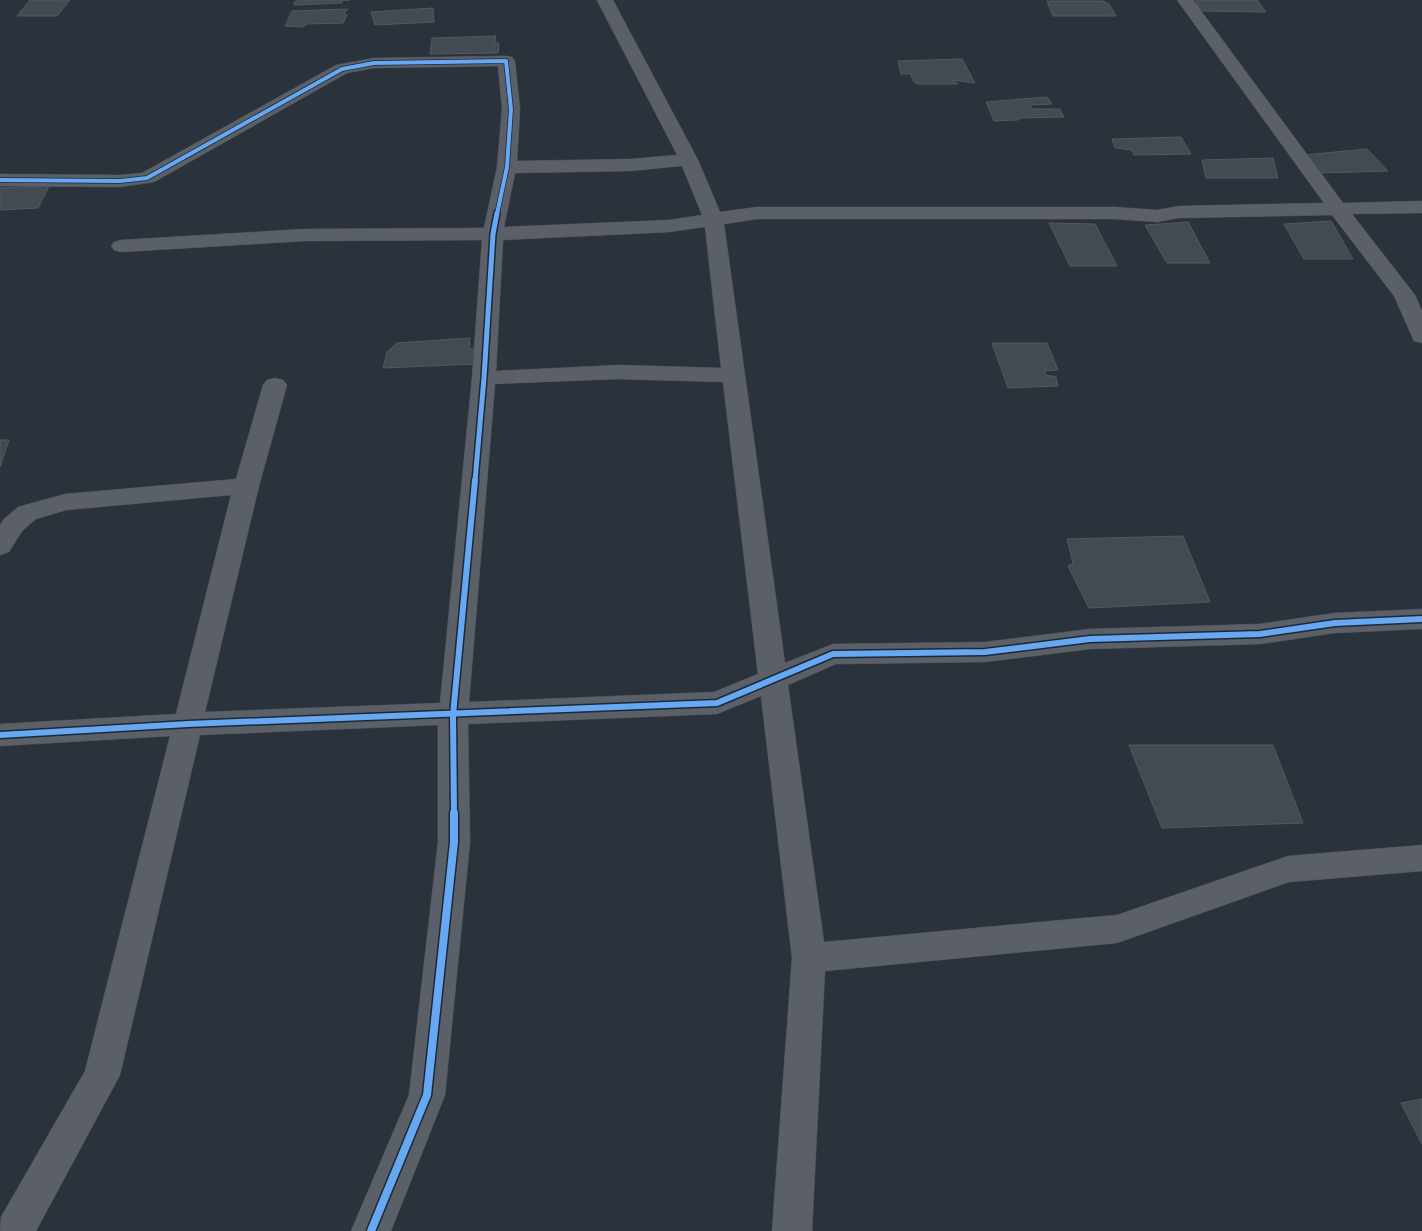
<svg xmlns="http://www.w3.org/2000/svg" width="1422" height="1231" font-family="Quicksand,sans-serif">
<rect width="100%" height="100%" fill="#2a323c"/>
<!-- building -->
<path fill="#434a52" stroke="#525962" d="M30 0H70L57 16H17Z
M300 0H350H343L342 3 294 5V2Z
M1195 0H1257L1266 12 1201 11Z
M1047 1H1103L1109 4 1116 16H1053Z
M433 8 434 22 375 25 371 12Z
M348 9 344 13 347 15 343 23 307 24 303 27 285 26 292 11Z
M496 36 495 43H499L498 53 430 54 432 38Z
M962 59 975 83 952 80 958 84H917L913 81 911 74H901L898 61Z
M1047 97 1052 104 1029 105 1033 109H1060L1064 117 1019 118 1018 120 994 121 986 102Z
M1181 137 1191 154 1134 155 1132 150 1115 148 1112 139Z
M1367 149 1388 171 1320 173 1304 155Z
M1273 158 1278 178H1206L1202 160Z
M49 186 38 208 0 210V188Z
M1331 221 1353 259H1304L1284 224Z
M1188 222 1210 263H1167L1145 225Z
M1049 223 1095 224 1117 266H1070Z
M470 338 469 349 475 348V364L383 368 387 352 397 343Z
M992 343H1047L1058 370 1044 371 1046 375 1056 377 1058 386 1008 388Z
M0 440H9L0 467Z
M1183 536 1210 602 1089 608 1068 566 1073 563 1067 539Z
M1129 745H1273L1303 823 1162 828Z
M1422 1099V1144L1401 1103Z"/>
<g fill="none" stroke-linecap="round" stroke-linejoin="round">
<defs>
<path id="street" d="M597 0H613L698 160 720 212 757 207H1115L1157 210 1179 206 1324 203 1177 0H1193L1343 203 1422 201V213L1352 214 1415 295 1422 311V343L1414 341 1394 296 1332 215 1179 218 1157 222 1115 219H757L724 224 785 663 833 644 985 642 1090 629 1260 624 1335 613 1422 609V629L1335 633 1260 644 1090 649 985 662 836 664 788 685 824 942 1117 915 1288 856 1422 845V871L1289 882 1117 943 825 971 812 1231H772L792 958 761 696 717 714 468 724 470 842 445 1095 391 1231H351L409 1095 438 842V725L200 735 120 1075 36 1231H0L1 1217 85 1071 170 736 0 746V724L176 714 231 495 66 510 36 519 22 531 9 552 0 555V525L4 519 18 507 65 494 236 479 263 385 267 380 275 378 283 380 287 385 259 486 205 712 440 703 472 378 482 240 305 241 121 252 114 250 111 246 114 242 121 240 305 229 484 228 497 167 502 109 498 66 374 68 347 73 154 182 120 187 0 186V174L120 175 142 173 336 65 374 58 506 56 512 57 515 61 520 109 517 161 630 159 677 155ZM682 166 702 215 669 220 504 227 515 173 630 171ZM705 227 721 368 618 365 496 371 503 240 669 232ZM618 379 723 382 758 674 714 692 469 702 495 384Z"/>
</defs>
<!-- street casing -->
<use href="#street" stroke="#484e56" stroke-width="1"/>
<!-- street -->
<use href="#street" fill="#5b6068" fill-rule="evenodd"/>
<defs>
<path id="cycleway-far3" d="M0 180 120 181 147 178 342 69 374 63 506 61 511 109 507 167 497 214"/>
<path id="cycleway-far2" d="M475 481 484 378 493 234 497 213"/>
<path id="cycleway-far1" d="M0 735 188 724 717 703 833 654 985 652 1090 639 1260 634 1335 623 1422 619
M454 814 453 715 475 480"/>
<path id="cycleway" d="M371 1231 427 1095 454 842V813"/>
</defs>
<!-- cycleway-far3 casing -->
<use href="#cycleway-far3" stroke="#1c2837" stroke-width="5.5"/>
<!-- cycleway-far2 casing -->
<use href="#cycleway-far2" stroke="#1c2837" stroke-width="8"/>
<!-- cycleway-far1 casing -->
<use href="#cycleway-far1" stroke="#1c2837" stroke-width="9"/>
<!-- cycleway casing -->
<use href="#cycleway" stroke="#1c2837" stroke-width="11"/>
<!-- cycleway-far3 -->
<use href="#cycleway-far3" stroke="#66a8f1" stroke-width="4"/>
<!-- cycleway-far2 -->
<use href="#cycleway-far2" stroke="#66a8f1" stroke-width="5"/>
<!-- cycleway-far1 -->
<use href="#cycleway-far1" stroke="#66a8f1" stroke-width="6"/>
<!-- cycleway -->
<use href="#cycleway" stroke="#66a8f1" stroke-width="8"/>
</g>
</svg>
